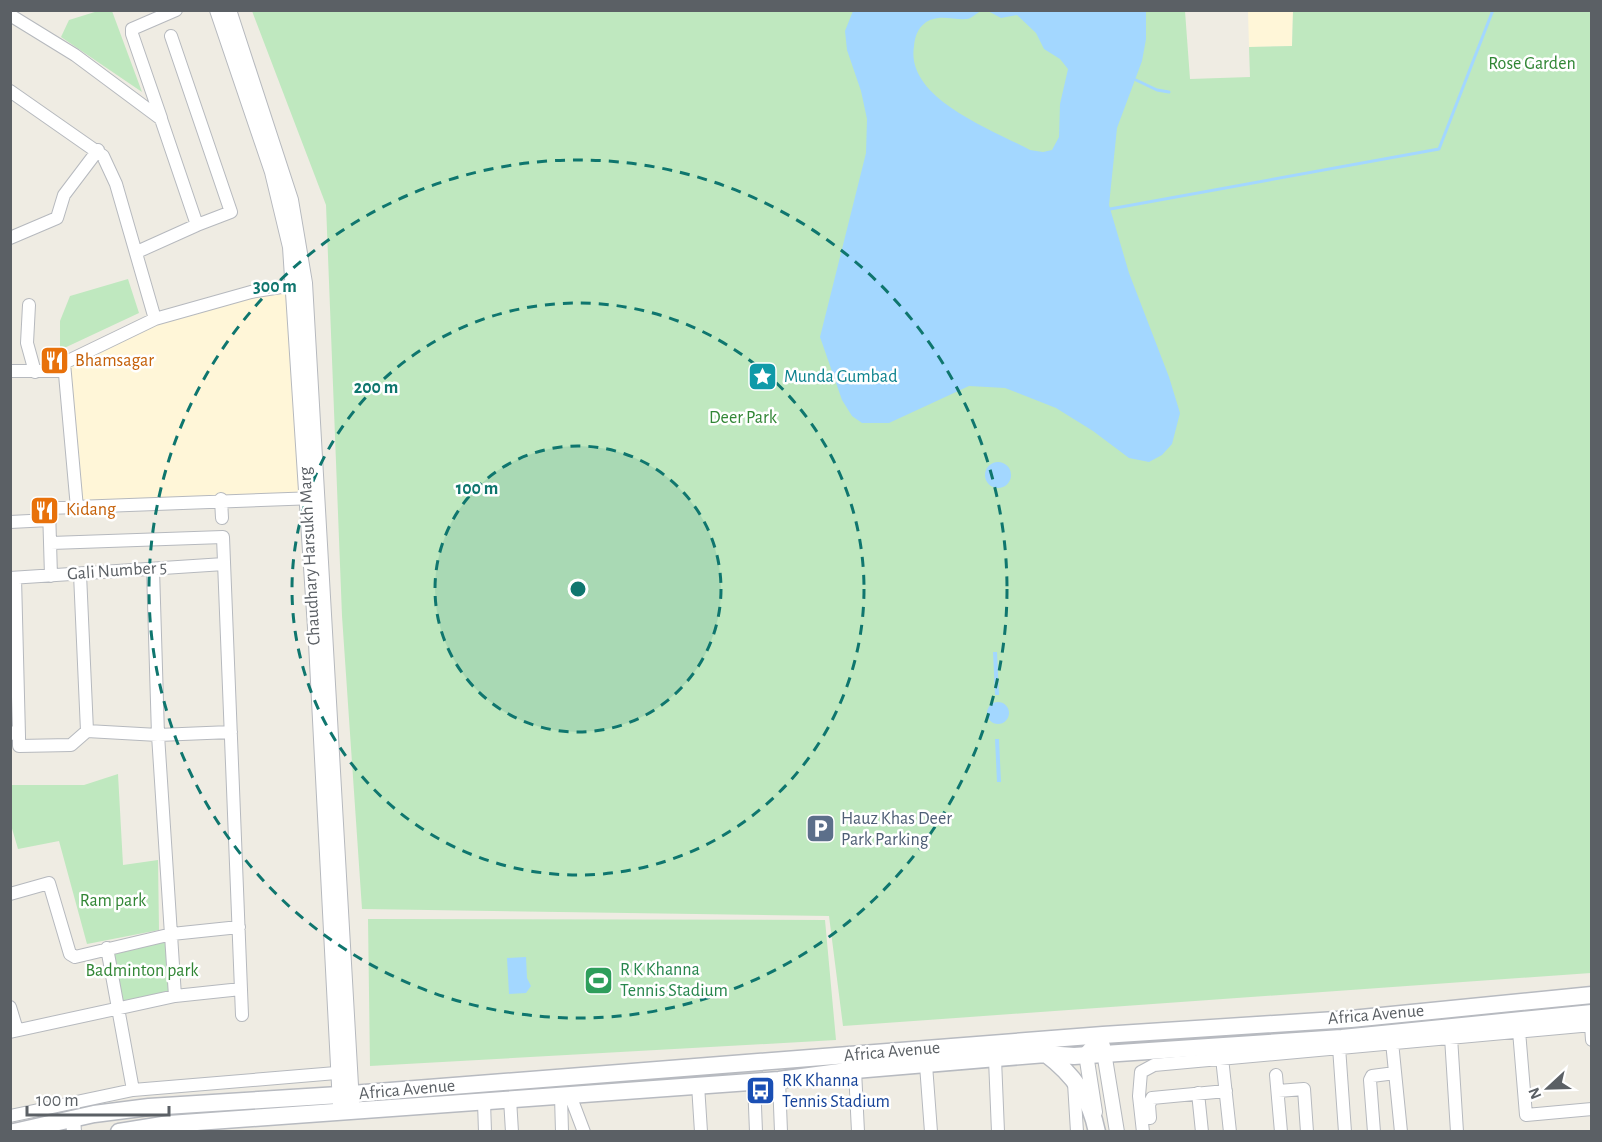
<svg xmlns="http://www.w3.org/2000/svg" width="1602" height="1142" font-family="'Alegreya Sans',sans-serif">
<rect width="100%" height="100%" fill="#efece3"/>
<!-- commercial -->
<path fill="#fff6d8" d="M1248 11H1293L1292 46 1249 47Z
M287 293 299 492 81 502 68 365 155 323 248 299Z"/>
<!-- green -->
<path fill="#bfe8bf" d="M98 11H112L142 92 61 37 69 20Z
M252 11H1185L1190 79 1250 77 1249 47 1292 46 1293 11H1591V973L843 1026 829 916 362 909 342 616 326 205Z
M128 279 139 313 60 350V321L70 296Z
M118 774 123 865 158 860 159 930 87 944 59 841 18 849 11 825V785H84Z
M368 919 825 920 836 1040 370 1066Z
M169 941 172 992 120 1001 110 949Z"/>
<!-- water -->
<path fill="#a3d7ff" d="M853 11H982C977 12 973 18 967 19 954 20 943 15 930 20 919 25 915 35 914 46 905 99 994 130 1030 150L1043 152 1052 150 1059 137 1060 104 1068 69 1060 59 1044 49 1036 33 1017 15 1001 18 988 11H1146V39L1142 61 1117 128 1109 205 1129 273 1169 377 1180 413 1172 444 1162 455 1149 462 1129 458 1093 431 1056 408 1005 388 969 386 889 423H862L852 416 842 400 820 337 866 153 867 119 861 91 847 50 845 31Z
M985 475a13 13 0 1 1 26 0a13 13 0 1 1-26 0Z
M993 652H997L999 695H995Z
M987 713a11 11 0 1 1 22 0a11 11 0 1 1-22 0Z
M995 739H999L1001 782H997Z
M526 957 527 978 531 986 526 993 509 994 507 958Z"/>
<g fill="none" stroke-linecap="round" stroke-linejoin="round">
<!-- stream -->
<path stroke="#a3d7ff" stroke-width="3" d="M1136 80 1157 90 1169 92
M1110 209 1439 149 1493 10"/>
<defs>
<path id="minor" d="M10 15 75 55 161 119 197 225 231 212 171 36
M10 91 103 156 116 184 155 319 251 292 300 284
M161 118 132 34V29L176 10
M10 238 57 218 64 195 98 150
M137 252 197 225
M29 305 27 343 35 372
M10 371H64
M221 499 222 518
M77 508 64 363 155 319
M10 522 50 520
M51 543 223 537 242 1015
M153 569 158 735 175 996
M80 574 87 731
M51 576 49 508 316 498
M10 578 224 564
M15 578 19 736
M10 732 19 736V746L71 745 87 731 158 735 231 732
M10 894 49 883 70 954 75 957 172 934 239 927
M107 948 133 1090
M10 1007 17 1030
M1591 1025 1592 1040
M1519 1031 1526 1115 1592 1109
M10 1032 175 996 241 989
M1451 1037 1457 1132
M1392 1042 1401 1132
M1339 1047 1345 1132
M1222 1058 1230 1132
M995 1059 998 1132
M926 1065 931 1132
M855 1070 858 1132
M1276 1075 1281 1132
M779 1080 781 1132
M754 1081 756 1132
M1074 1083 1077 1132
M698 1085 701 1132
M1278 1091 1304 1089 1307 1132
M1198 1093 1202 1132
M570 1095 584 1132
M561 1096 562 1132
M510 1099 512 1132
M484 1102 485 1132
M10 1116 133 1090 348 1072
M1150 1118 1149 1105 1152 1098 1226 1091
M1143 1132 1139 1096 1141 1072 1154 1065 1592 1025
M1374 1132 1370 1080 1372 1076 1395 1073"/>
<path id="tertiary" d="M217 10 272 172 290 247 316 643 340 1104
M229 10 291 200 305 283 352 1103
M1103 1046 1117 1132
M1095 1112 1086 1054 1103 1035
M73 1118 74 1132"/>
<path id="secondary" d="M1046 1054C1074 1075 1090 1098 1097 1132
M14 1132 94 1114 149 1107 339 1095 1103 1035 1351 1019 1592 995
M119 1132 169 1124 779 1080 855 1070 1046 1054 1074 1056 1342 1038 1592 1013"/>
</defs>
<!-- minor casing -->
<use href="#minor" stroke="#b6b9be" stroke-width="14"/>
<!-- tertiary casing -->
<use href="#tertiary" stroke="#b6b9be" stroke-width="16"/>
<!-- secondary casing -->
<use href="#secondary" stroke="#b7bac0" stroke-width="19"/>
<!-- minor -->
<use href="#minor" stroke="#fff" stroke-width="12"/>
<!-- tertiary -->
<use href="#tertiary" stroke="#fff" stroke-width="14"/>
<!-- secondary -->
<use href="#secondary" stroke="#fff" stroke-width="16"/>
</g>
<!-- distance rings -->
<circle cx="578" cy="589" r="143" fill="#0f766e" fill-opacity=".12"/>
<g fill="none" stroke="#0f766e" stroke-width="3" stroke-dasharray="10 8">
<circle cx="578" cy="589" r="143"/>
<circle cx="578" cy="589" r="286"/>
<circle cx="578" cy="589" r="429"/>
</g>
<!-- icons -->
<defs>
<symbol id="restaurant-square" viewBox="-11 -11 22 22"><rect x="-9" y="-9" width="18" height="18" rx="4" fill="#e8710a" stroke="#fff"/><path d="M-5-6h1v4h1v-4h1v4h1v-4h1v5L-1.5 .5V6h-2V.5L-5-1ZM5-6V6H3V1.5H1.5Q1.5-4 5-6Z" fill="#fff"/></symbol>
<symbol id="sight-square" viewBox="-11 -11 22 22"><rect x="-9" y="-9" width="18" height="18" rx="4" fill="#0f9aa8" stroke="#fff"/><path d="M0-6L1.8-2.2L6-1.7L2.9 1.2L3.7 5.4L0 3.3L-3.7 5.4L-2.9 1.2L-6-1.7L-1.8-2.2Z" fill="#fff"/></symbol>
<symbol id="parking-square" viewBox="-11 -11 22 22"><rect x="-9" y="-9" width="18" height="18" rx="4" fill="#5c6f8a" stroke="#fff"/><path d="M-3.5-5.5H1a3.5 3.5 0 0 1 0 7H-1V5.5H-3.5ZM-1-3.4V-.6H.8a1.4 1.4 0 0 0 0-2.8Z" fill="#fff"/></symbol>
<symbol id="stadium-square" viewBox="-11 -11 22 22"><rect x="-9" y="-9" width="18" height="18" rx="4" fill="#2e9e5b" stroke="#fff"/><path d="M0-5a6.5 5 0 1 0 0 10a6.5 5 0 1 0 0-10ZM-3.5-1.8h7v3.6h-7Z" fill="#fff"/></symbol>
<symbol id="bus-square" viewBox="-11 -11 22 22"><rect x="-9" y="-9" width="18" height="18" rx="4" fill="#1a4fb4" stroke="#fff"/><path d="M-5-6H5V4H4V6H2V4H-2V6H-4V4H-5ZM-3.5-4V0h7V-4ZM-3.5 1.2v1.5H-2V1.2ZM2 1.2v1.5H3.5V1.2Z" fill="#fff"/></symbol>
</defs>
<g fill-rule="evenodd">
<use href="#restaurant-square" x="38" y="344" width="33" height="33"/>
<use href="#sight-square" x="746" y="360" width="33" height="33"/>
<use href="#restaurant-square" x="28" y="494" width="33" height="33"/>
<use href="#parking-square" x="804" y="812" width="33" height="33"/>
<use href="#stadium-square" x="582" y="964" width="33" height="33"/>
<use href="#bus-square" x="744" y="1074" width="33" height="33"/>
</g>
<g text-anchor="middle" dominant-baseline="central" stroke-width="5" stroke-linejoin="round" paint-order="stroke">
<!-- park labels -->
<g font-size="18" fill="#318635" stroke="#fff">
<text x="1532" y="64">Rose Garden</text>
<text x="743" y="418">Deer Park</text>
<text x="113" y="901">Ram park</text>
<text x="142" y="971">Badminton park</text>
</g>
<!-- food labels -->
<g font-size="18" fill="#c56008" stroke="#fff" text-anchor="start">
<text x="75" y="361">Bhamsagar</text>
<text x="66" y="510">Kidang</text>
</g>
<!-- culture labels -->
<g font-size="18" fill="#0d838f" stroke="#fff" text-anchor="start">
<text x="784" y="377">Munda Gumbad</text>
</g>
<!-- street labels -->
<g font-size="18" fill="#5b6065" stroke="#fff">
<text transform="translate(310 556) rotate(-93)">Chaudhary Harsukh Marg</text>
<text transform="translate(117 571) rotate(-4)">Gali Number 5</text>
<text transform="translate(1376 1015) rotate(-5)">Africa Avenue</text>
<text transform="translate(892 1052) rotate(-5)">Africa Avenue</text>
<text transform="translate(407 1090) rotate(-5)">Africa Avenue</text>
</g>
<!-- service labels -->
<g font-size="18" fill="#4e5e75" stroke="#fff" text-anchor="start">
<text x="841" y="819">Hauz Khas Deer<tspan x="841" dy="21">Park Parking</tspan></text>
</g>
<!-- leisure labels -->
<g font-size="18" fill="#27864d" stroke="#fff" text-anchor="start">
<text x="620" y="970">R K Khanna<tspan x="620" dy="21">Tennis Stadium</tspan></text>
</g>
<!-- transit labels -->
<g font-size="18" fill="#164399" stroke="#fff" text-anchor="start">
<text x="782" y="1081">RK Khanna<tspan x="782" dy="21">Tennis Stadium</tspan></text>
</g>
</g>
<circle cx="578" cy="589" r="9" fill="#0f766e" stroke="#fff" stroke-width="3"/>
<g font-size="18" text-anchor="middle" font-weight="bold" fill="#0f766e" stroke="#fff" stroke-width="5" stroke-linejoin="round" paint-order="stroke">
<text x="275" y="292">300 m</text>
<text x="376" y="393">200 m</text>
<text x="477" y="494">100 m</text>
</g>
<!-- border -->
<rect width="1602" height="1142" fill="none" stroke="#5b6065" stroke-width="24"/>
<!-- north arrow -->
<g transform="translate(1548 1088) rotate(248)" stroke="#ffffff" stroke-width="4.5" paint-order="stroke">
<path d="M0-4.5L10 22L0 15L-10 22Z" fill="#5b6065"/>
<text y="-9" font-size="16" font-weight="bold" text-anchor="middle" fill="#5b6065">N</text>
</g>
<!-- scale -->
<path d="M27 1106v9h142v-9" fill="none" stroke="#5b6065" stroke-width="3"/>
<text x="36" y="1106" font-size="18" fill="#5b6065" stroke="#ffffff" stroke-width="4.5" paint-order="stroke">100 m</text>
</svg>
